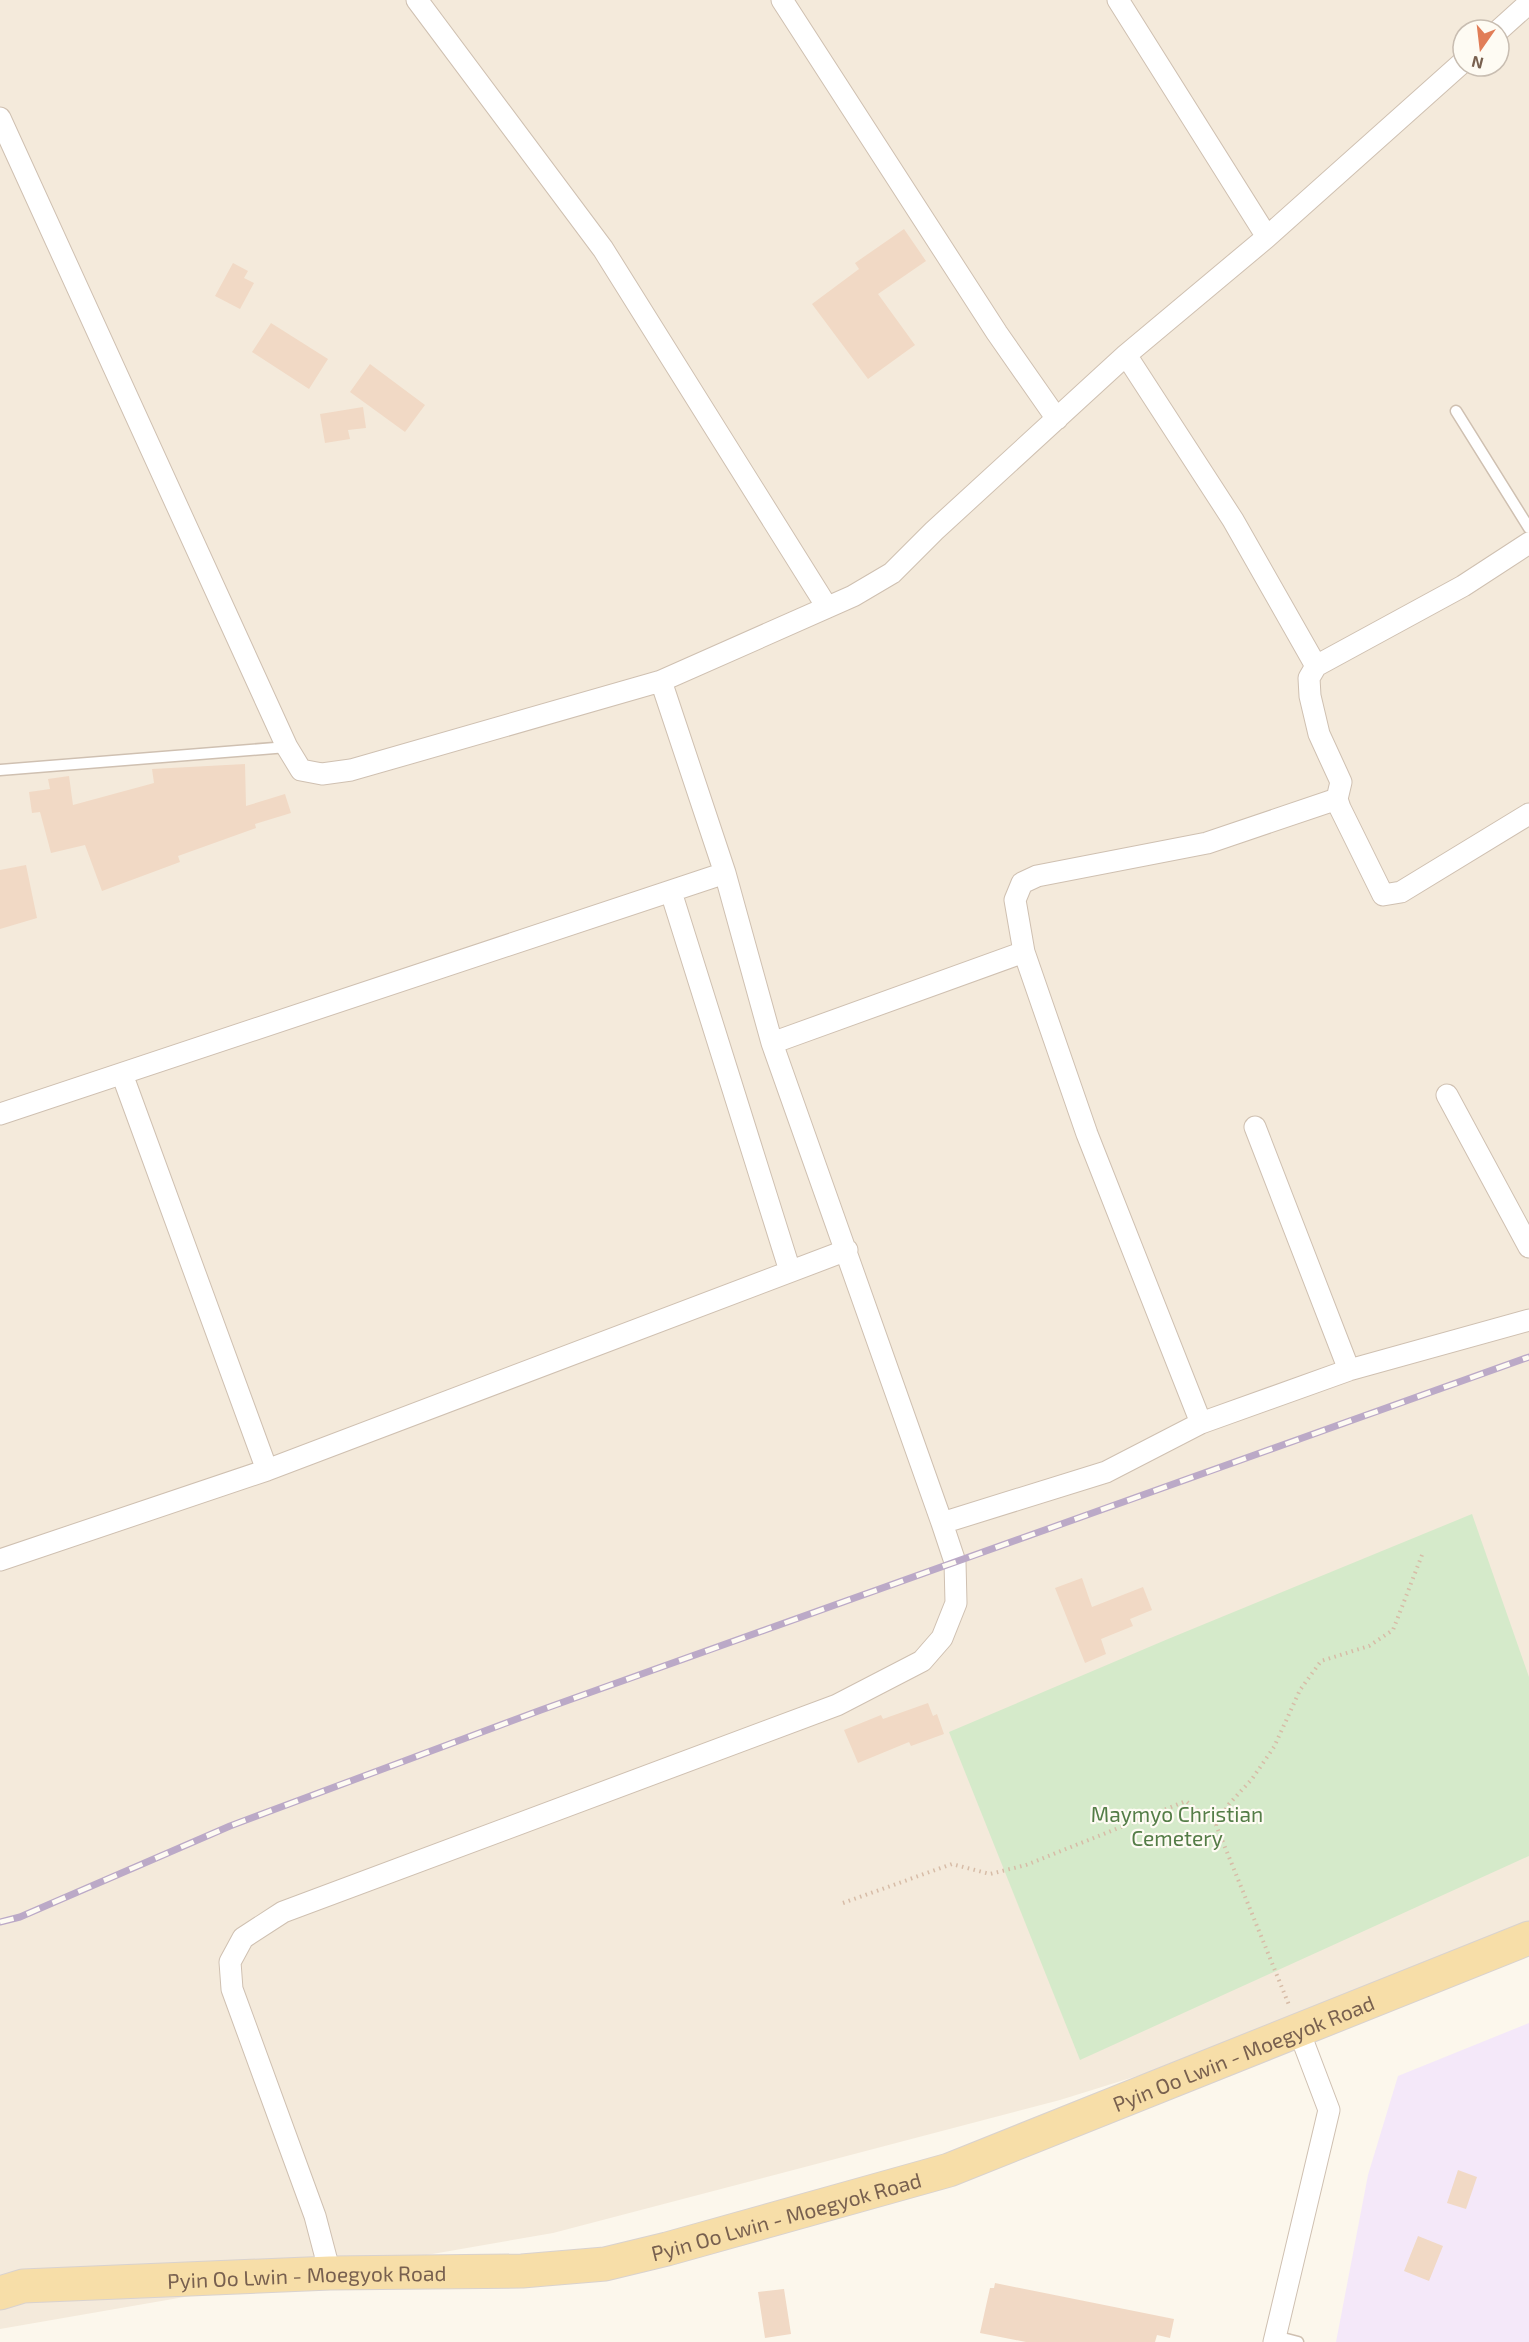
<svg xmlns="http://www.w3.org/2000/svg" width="1529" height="2342" font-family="'Exo 2',sans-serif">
<rect width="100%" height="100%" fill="#fcf7ec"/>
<!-- residential -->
<path fill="#f4eadb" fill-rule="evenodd" d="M0 0H1529V1954L1060 2100 553 2233 0 2329ZM1463 30H1499V66H1463Z"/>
<!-- education -->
<path fill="#f4e8f9" d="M1529 2023V2342H1336L1368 2175 1398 2076Z"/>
<!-- green -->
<path fill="#d5eaca" d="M1472 1514 1529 1677V1856L1080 2060 949 1732 1168 1639Z"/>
<!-- building -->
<path fill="#f1d9c5" d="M904 229 926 261 878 294 915 345 868 379 812 304 859 269 855 263Z
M233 263 248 271 244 278 254 283 240 309 215 296Z
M271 323 328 359 309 389 252 352Z
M370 364 425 405 405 432 350 392Z
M363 407 366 428 348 430 350 439 325 443 320 414Z
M245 764 246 806 285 794 291 813 255 824 256 828 178 856 180 862 102 891 85 845 51 853 40 812 32 813 29 792 50 789 48 779 69 776 73 805 154 783 152 769Z
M26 865 37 918 0 929V870Z
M1082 1578 1092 1607 1143 1587 1152 1610 1130 1619 1133 1626 1101 1639 1106 1654 1085 1663 1055 1588Z
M928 1703 933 1716 937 1714 944 1734 911 1746 909 1742 858 1763 844 1730 881 1715 883 1719Z
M1458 2170 1477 2177 1466 2209 1447 2203Z
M1418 2236 1443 2246 1429 2281 1404 2271Z
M995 2283 1174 2319 1170 2338 1157 2335 1155 2342H1026L980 2333 990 2288H994Z
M784 2289 791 2334 765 2338 758 2292Z"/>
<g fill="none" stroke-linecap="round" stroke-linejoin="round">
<defs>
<path id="lane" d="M1456 411 1529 528
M0 770 287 747
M1275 2336 1298 2342"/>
<path id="street" d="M417 0 603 249 827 607
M782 0 997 333 1057 419
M1118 0 1267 237
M1499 30 1529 3
M0 118 287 747 301 770 322 774 351 770 661 681 853 596 892 573 934 531 1126 355 1267 237 1463 62
M1126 355 1233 520 1316 666 1309 678 1310 696 1319 734 1341 782 1337 799 1340 808 1383 895 1401 892 1529 814
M1316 666 1463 586 1529 543
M671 892 790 1271
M772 1043 1024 952
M122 1074 267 1470
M1447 1095 1529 1247
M0 1114 725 873
M1255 1127 1349 1370
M1201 1423 1087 1134 1024 952 1015 900 1022 883 1037 876 1207 843 1337 799
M942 1523 1106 1472 1201 1423 1349 1370 1529 1320
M0 1560 267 1470 847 1250
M330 2273 315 2216 232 1989 230 1962 243 1938 283 1912 837 1705 922 1661 942 1638 956 1603 955 1562 942 1523 772 1043 725 873 661 681
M1274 2342 1329 2110 1299 2031"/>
<g id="primary">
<path id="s1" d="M0 2293 23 2286 330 2273 522 2271 605 2264 667 2249 949 2170 1529 1938"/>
</g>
</defs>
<!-- lane casing -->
<use href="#lane" stroke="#cfc0b1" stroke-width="13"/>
<!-- street casing -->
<use href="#street" stroke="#cfc0b1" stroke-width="23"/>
<!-- primary casing -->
<use href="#primary" stroke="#d9d2ce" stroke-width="35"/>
<!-- path -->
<path stroke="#d7bca7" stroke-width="4" stroke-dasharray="1.5 4.5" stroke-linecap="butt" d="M1216 1825 1229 1804 1252 1779 1274 1747 1300 1690 1321 1661 1369 1646 1393 1630 1422 1555
M843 1903 952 1864 990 1874 1026 1865 1186 1801 1216 1825 1289 2005"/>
<!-- lane -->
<use href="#lane" stroke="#fff" stroke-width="10"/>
<!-- street -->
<use href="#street" stroke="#fff" stroke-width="21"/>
<!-- primary -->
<use href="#primary" stroke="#f7dea8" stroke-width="33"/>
<defs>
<path id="rail" d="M0 1922 20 1917 230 1826 541 1710 1529 1357"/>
</defs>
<!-- rail casing -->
<use href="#rail" stroke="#bba9c7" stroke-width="7"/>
<!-- rail -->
<use href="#rail" stroke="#fefbf3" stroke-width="4.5" stroke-dasharray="14" stroke-linecap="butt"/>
</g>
<g text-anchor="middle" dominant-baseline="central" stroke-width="4.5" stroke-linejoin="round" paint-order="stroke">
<!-- park labels -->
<g font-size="21" fill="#547d47" stroke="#fefbf3">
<text x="1177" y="1813">Maymyo Christian<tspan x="1177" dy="24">Cemetery</tspan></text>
</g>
<!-- street labels -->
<g font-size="21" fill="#78604f" stroke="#fefbf3">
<text stroke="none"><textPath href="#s1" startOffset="1280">Pyin Oo Lwin - Moegyok Road</textPath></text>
<text stroke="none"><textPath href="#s1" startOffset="794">Pyin Oo Lwin - Moegyok Road</textPath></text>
<text stroke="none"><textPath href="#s1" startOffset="308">Pyin Oo Lwin - Moegyok Road</textPath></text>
</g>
</g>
<!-- north arrow -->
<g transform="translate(1481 48) rotate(194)"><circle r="28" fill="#fefbf3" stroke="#c8bdb1" stroke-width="1.5"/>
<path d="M0-4.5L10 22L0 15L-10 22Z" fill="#e17d57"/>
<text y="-9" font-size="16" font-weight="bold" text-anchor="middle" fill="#78604f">N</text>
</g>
</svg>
